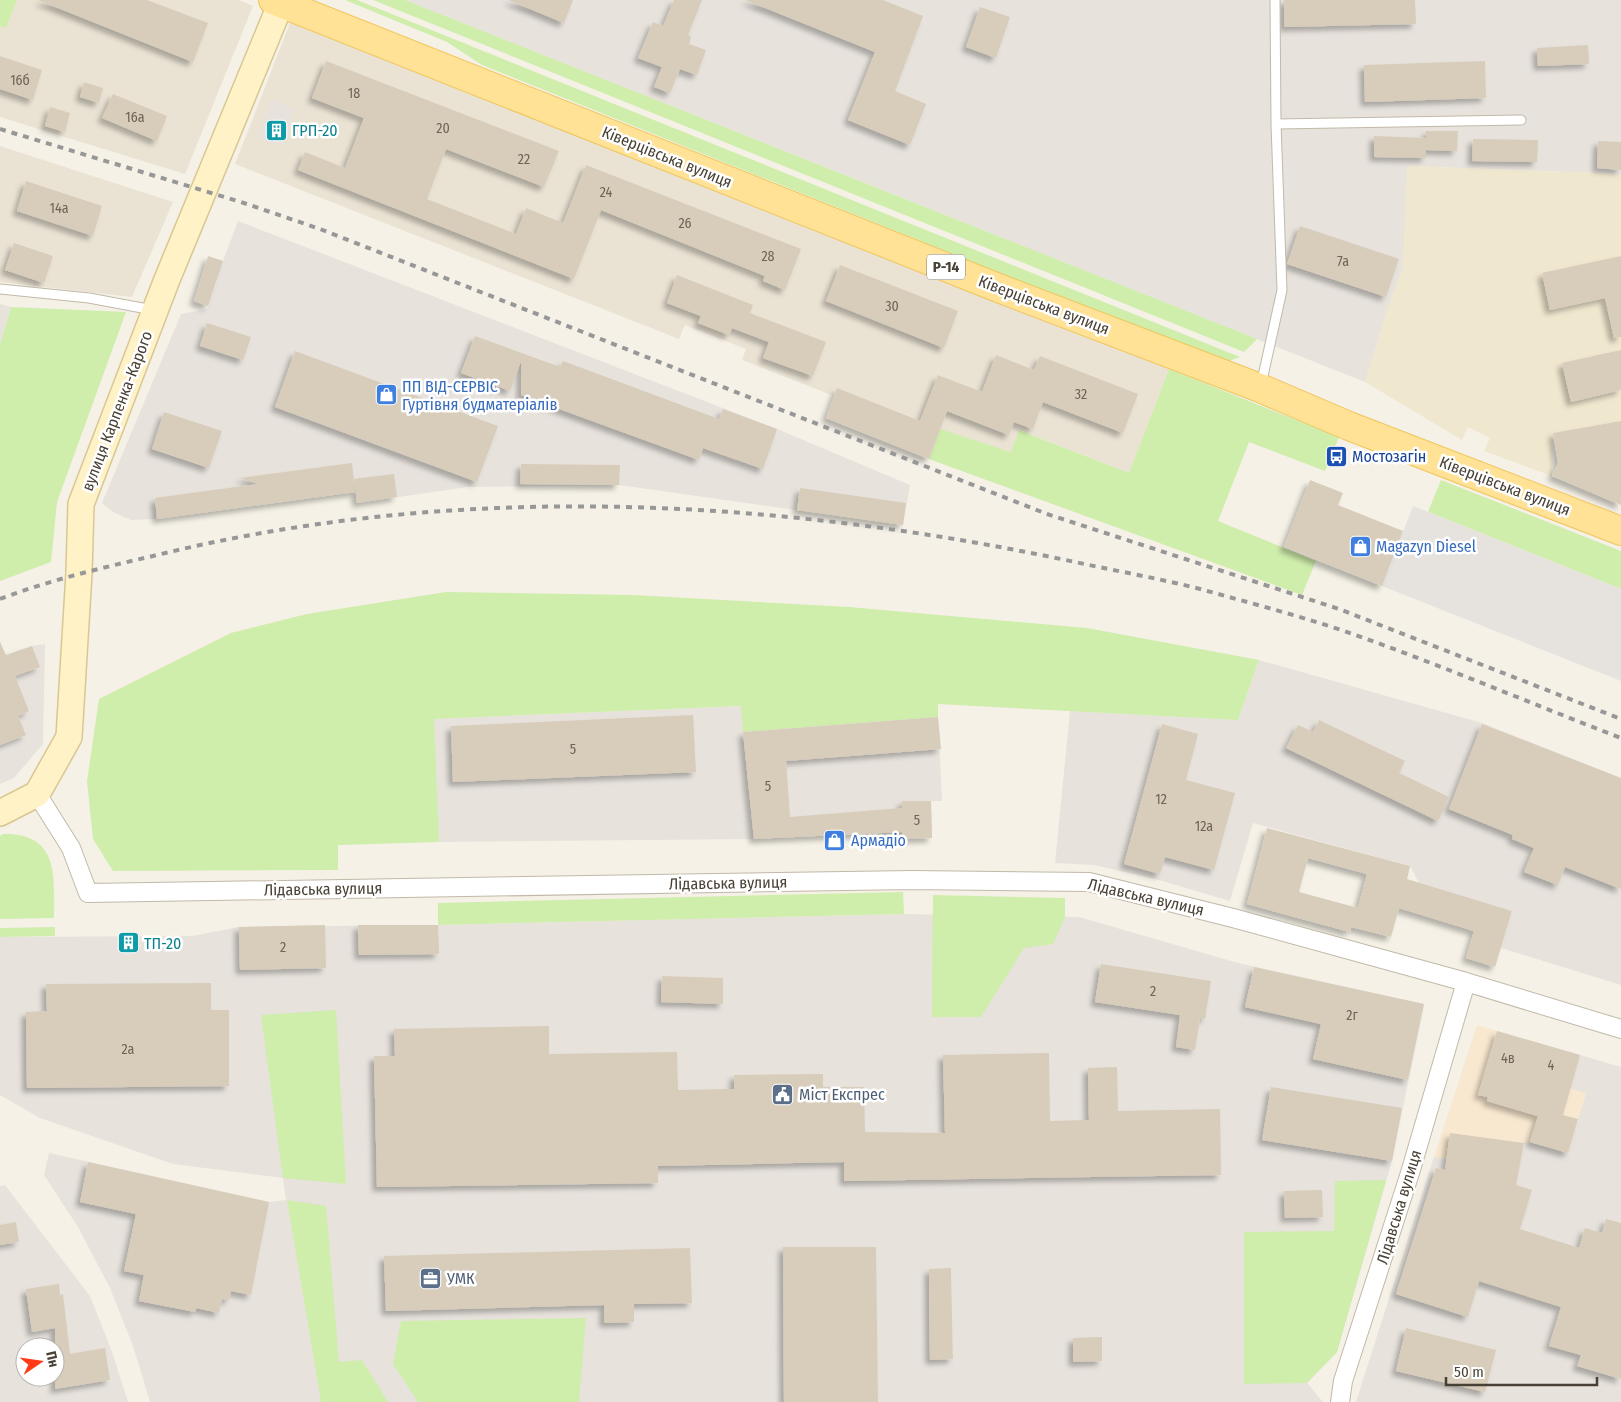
<svg xmlns="http://www.w3.org/2000/svg" width="1621" height="1402" font-family="'Fira Sans Condensed',sans-serif">
<defs>
<filter id="shadow"><feDropShadow dx="-4.5" dy="4.5" stdDeviation="2.5" flood-color="#0004"/></filter>
</defs>
<rect width="100%" height="100%" fill="#f5f1e7"/>
<!-- residential -->
<path fill="#eae3d4" d="M0 0H239L253 6 185 174 0 117Z
M290 23 1169 369 1129 473 1020 430 1011 452 834 396 742 360 746 349 685 325 679 339 235 164Z
M0 146 173 202 132 297 0 282Z"/>
<!-- commercial -->
<path fill="#f9e8d0" d="M1477 1025 1532 1041 1586 1093 1568 1153 1519 1168 1434 1157Z"/>
<!-- industrial -->
<path fill="#e7e2dc" fill-rule="evenodd" d="M405 0H1621V174L1408 166 1403 268 1388 308 1365 382Z
M271 100 295 109 281 146 257 137Z
M238 221 777 429 910 485 903 525 619 485 468 487 357 503 355 492 157 519 131 520 113 512 102 503 181 314 207 309 217 281 208 256 223 261Z
M0 304 11 307 0 345Z
M45 644 43 744 14 778 0 784V658L32 646Z
M1259 660 1482 723 1621 778V985L1501 948 1512 911 1419 883 1410 866 1253 823 1230 901 1159 880 1094 865 1055 863 1070 711 1238 720Z
M742 706 743 732 938 717 942 801H931L932 838 902 839 878 833 754 839 439 842 433 719Z
M904 914 1079 917 1238 963 1424 1004 1392 1161 1337 1352 1307 1383 1323 1402H150L133 1346 110 1288 78 1227 44 1175 49 1153 269 1202 286 1200 283 1178 173 1164 40 1118 0 1095V937L192 936 239 927 438 925ZM929 1269H951L953 1359H930Z
M1532 1041 1621 1067V1402H1356L1434 1157 1519 1168 1524 1143 1530 1142 1568 1153 1586 1093 1522 1074Z
M5 1185 90 1296 112 1352 128 1402H0V1186ZM25 1347H55V1377H25Z"/>
<!-- education -->
<path fill="#f0e7cf" d="M1407 166 1621 174V421L1553 433 1552 476 1484 451 1490 438 1468 427 1462 440 1365 382 1388 308 1403 268Z"/>
<!-- green -->
<path fill="#cfedab" d="M0 0H17L6 28 0 26Z
M345 0H357L1240 357 1226 362 1145 331 482 65 447 42Z
M373 0H405L1257 339 1244 352Z
M11 307 126 312 57 502 51 562 0 581V345Z
M1169 369 1339 437 1325 471 1249 442 1218 521 1316 561 1302 595 929 459 940 429 1011 452 1019 430 1129 473Z
M1441 480 1621 551V589L1428 512Z
M446 592 633 595 849 607 1087 628 1259 660 1238 720 938 704V717L743 732 741 706 434 719 439 842 338 845V870L113 871 93 839 87 781 99 699 231 633 307 614Z
M3 834C60 833 54 877 54 918L0 919V836Z
M903 892 904 914 438 925V903Z
M933 895 1065 898V917L1053 944 1024 948 981 1017H932Z
M55 927V936L0 937V928Z
M336 1010 346 1184 283 1178 261 1015Z
M1386 1180 1337 1352 1307 1383 1244 1384V1232L1334 1231 1335 1181Z
M287 1200 326 1206 339 1362 362 1360 388 1402H321Z
M586 1318 579 1402H418L393 1364 401 1321Z"/>
<!-- parking -->
<path fill="#e6e3df" d="M1413 506 1621 589V681L1382 586Z"/>
<!-- building -->
<path fill="#d8cdbb" fill-rule="evenodd" filter="url(#shadow)" d="M38 0H147L208 23 193 62Z
M508 0H573L564 23Z
M674 0H702L688 35 691 37 689 44 706 50 697 75 680 69 670 93 654 87 662 67 638 58 653 22 663 26Z
M745 0H883L923 16 895 91 926 104 910 145 848 120 875 52Z
M1284 0H1415L1416 24 1284 27Z
M980 7 1010 17 996 58 966 47Z
M1588 45 1589 64 1538 66 1537 48Z
M0 56 42 70 33 100 0 89Z
M326 61 559 151 544 187 446 149 427 199 516 234 526 208 563 223 586 165 801 249 785 290 763 281 765 276 601 210 574 279 298 170 305 152 345 168 364 118 312 98Z
M1485 61 1486 98 1365 102 1364 65Z
M84 82 103 88 99 103 80 97Z
M113 94 167 116 157 141 102 118Z
M50 107 70 113 65 132 45 126Z
M1426 131H1458L1457 151 1426 150V158L1374 157V136L1426 138Z
M1473 139 1538 140 1537 162 1472 161Z
M1598 141 1621 142V170L1597 168Z
M26 181 102 206 93 236 17 211Z
M1300 226 1399 259 1386 297 1287 264Z
M14 243 53 256 44 283 5 270Z
M208 256 223 261 208 306 194 301Z
M1621 256V337L1614 338 1605 298 1550 310 1542 273Z
M840 265 958 311 944 348 826 301Z
M677 275 753 305 750 313 826 342 813 376 763 358 769 342 732 328 729 335 698 323 701 316 667 303Z
M207 323 251 337 243 360 200 346Z
M475 336 560 367 563 361 719 419 723 409 777 429 763 469 703 448 699 460 521 395V361L510 391 461 373Z
M1621 350V390L1571 402 1562 363Z
M295 351 498 426 477 482 275 407Z
M996 355 1034 370 1040 356 1138 394 1123 433 1043 402 1033 429 1014 422 1009 435 947 411 929 459 826 418 837 388 920 421 938 375 982 392Z
M164 412 222 431 209 468 152 449Z
M1621 421V505L1552 476 1558 463 1553 433Z
M352 463 355 492 157 519 155 498 258 484 240 478Z
M521 464 620 465 619 485 520 484Z
M394 474 397 497 357 503 354 479Z
M1310 480 1343 493 1338 505 1403 531 1382 586 1284 547Z
M800 488 906 503 903 525 797 510Z
M0 642 6 655 32 646 40 667 15 676 29 711 18 716 26 735 0 745Z
M693 715 696 772 453 782 451 726Z
M938 717 941 749 786 761 790 817 902 808V801H931L932 838 902 839V832L754 839 743 732Z
M1319 720 1405 761 1399 773 1449 797 1438 821 1286 748 1298 725 1313 732Z
M1162 724 1198 734 1186 780 1235 793 1214 870 1165 857 1160 874 1124 864Z
M1482 724 1621 778V889L1565 867 1558 885 1524 872 1534 848 1512 839 1513 835 1449 809Z
M1267 828 1410 866 1407 879 1512 911 1495 967 1466 958 1474 931 1399 908 1391 937 1351 927 1350 932 1247 904ZM1308 858 1367 874 1358 908 1299 892Z
M325 925 326 968 240 970 239 927Z
M358 925H438L439 954 359 955Z
M1101 964 1211 981 1205 1019 1200 1018 1195 1050 1176 1047 1180 1015 1095 1002Z
M1254 967 1424 1004 1408 1080 1313 1059 1321 1024 1245 1007Z
M662 976 723 978V1004L661 1002Z
M211 983V1010H229V1086L27 1088 26 1012 47 1011 46 984Z
M549 1026V1054L677 1052 678 1090 734 1089V1075L823 1074V1087H864L865 1132 945 1133 943 1055 1049 1053 1050 1121 1089 1120 1088 1068 1117 1067 1118 1111 1220 1109 1221 1175 844 1181V1162L658 1166V1183L377 1187 374 1056H395L394 1029Z
M1497 1031 1580 1055 1563 1115 1578 1119 1568 1153 1530 1142 1538 1116 1487 1101 1488 1097 1478 1095Z
M1271 1087 1402 1108 1392 1161 1262 1140Z
M1450 1133 1524 1143 1516 1185 1532 1190 1520 1229 1579 1248 1585 1228 1602 1233 1606 1219 1621 1223V1379L1577 1366 1581 1355 1549 1346 1561 1307 1479 1281 1468 1317 1396 1294 1436 1168 1445 1170Z
M88 1162 269 1202 251 1295 231 1291 229 1300 222 1299 219 1313 196 1308 195 1312 139 1301 144 1275 124 1271 136 1214 80 1202Z
M1322 1190 1323 1217 1285 1218 1284 1191Z
M16 1222 19 1242 0 1245V1225Z
M783 1247H876L878 1402H784Z
M690 1248 692 1303 634 1304V1322L604 1323V1305L386 1311 384 1256Z
M951 1268 953 1359 930 1360 929 1269Z
M59 1284 60 1295 63 1294 70 1354 105 1348 110 1380 55 1389V1328L32 1332 26 1289Z
M1406 1328 1496 1350 1485 1392 1396 1371Z
M1102 1337V1361L1073 1362V1338Z"/>
<g fill="none" stroke-linecap="round" stroke-linejoin="round">
<defs>
<path id="lane" d="M1276 124 1521 120
M0 289 89 298 153 310
M1261 385 1282 290 1276 124 1275 0"/>
<path id="street" d="M37 794 71 848 88 893 912 880 1089 882 1233 918 1466 982 1621 1029
M1340 1402 1343 1381 1410 1173 1466 982"/>
<path id="secondary" d="M0 813 37 794 69 737 79 573 81 504 166 282 281 3"/>
<path id="primary" d="M273 0 1001 289 1260 388 1349 426 1621 531"/>
</defs>
<!-- lane casing -->
<use href="#lane" stroke="#c2b9a8" stroke-width="11"/>
<!-- street casing -->
<use href="#street" stroke="#c2b9a8" stroke-width="20"/>
<!-- secondary casing -->
<use href="#secondary" stroke="#d9c792" stroke-width="28"/>
<!-- primary casing -->
<use href="#primary" stroke="#f0c55a" stroke-width="30"/>
<!-- lane -->
<use href="#lane" stroke="#fff" stroke-width="9"/>
<!-- street -->
<use href="#street" stroke="#fff" stroke-width="18"/>
<!-- secondary -->
<use href="#secondary" stroke="#fff2c7" stroke-width="25"/>
<!-- primary -->
<use href="#primary" stroke="#ffe296" stroke-width="28"/>
<!-- rail -->
<path stroke="#979797" stroke-width="4" stroke-dasharray="6 6" stroke-linecap="butt" d="M0 129 241 202 320 229 1047 514 1339 609 1621 719
M0 599C50 580 101 568 153 556 460 480 782 498 1089 565 1127 573 1166 580 1204 590 1257 605 1312 619 1364 638 1450 669 1535 705 1621 738"/>
</g>
<!-- icons -->
<defs>
<symbol id="building-square" viewBox="-11 -11 22 22"><rect x="-9" y="-9" width="18" height="18" rx="4" fill="#0f9aa8" stroke="#fff"/><path d="M-4-6H4V6H1V3H-1V6H-4ZM-2.5-4.3h1.7v1.8h-1.7ZM.8-4.3h1.7v1.8H.8ZM-2.5-1h1.7V.8h-1.7ZM.8-1h1.7V.8H.8Z" fill="#fff"/></symbol>
<symbol id="shop-square" viewBox="-11 -11 22 22"><rect x="-9" y="-9" width="18" height="18" rx="4" fill="#3f7fe0" stroke="#fff"/><path d="M-5-2.5h2.3a2.7 3.5 0 0 1 5.4 0H5L5.5 6h-11ZM-1.5-2.5h3a1.5 2.3 0 0 0-3 0Z" fill="#fff"/></symbol>
<symbol id="bus-square" viewBox="-11 -11 22 22"><rect x="-9" y="-9" width="18" height="18" rx="4" fill="#1a4fb4" stroke="#fff"/><path d="M-5-6H5V4H4V6H2V4H-2V6H-4V4H-5ZM-3.5-4V0h7V-4ZM-3.5 1.2v1.5H-2V1.2ZM2 1.2v1.5H3.5V1.2Z" fill="#fff"/></symbol>
<symbol id="civic-square" viewBox="-11 -11 22 22"><rect x="-9" y="-9" width="18" height="18" rx="4" fill="#5c6f8a" stroke="#fff"/><path d="M-.6-6.5H3V-4.5H.6V-3L4-1V1h2V6H-6V1h2V-1L-.6-3ZM-1.2 2.5V6h2.4V2.5Z" fill="#fff"/></symbol>
<symbol id="office-square" viewBox="-11 -11 22 22"><rect x="-9" y="-9" width="18" height="18" rx="4" fill="#5c6f8a" stroke="#fff"/><path d="M-6-3h4V-5.5h4V-3h4V5H-6ZM-1-4.5V-3h2v-1.5ZM-6 0V1H6V0Z" fill="#fff"/></symbol>
</defs>
<g fill-rule="evenodd">
<use href="#building-square" x="264" y="118" width="25" height="25"/>
<use href="#shop-square" x="374" y="382" width="25" height="25"/>
<use href="#bus-square" x="1324" y="444" width="25" height="25"/>
<use href="#shop-square" x="1348" y="534" width="25" height="25"/>
<use href="#shop-square" x="822" y="828" width="25" height="25"/>
<use href="#building-square" x="116" y="930" width="25" height="25"/>
<use href="#civic-square" x="770" y="1082" width="25" height="25"/>
<use href="#office-square" x="418" y="1266" width="25" height="25"/>
</g>
<g text-anchor="middle" dominant-baseline="central" stroke-width="5" stroke-linejoin="round" paint-order="stroke">
<!-- number labels -->
<g font-size="14" fill="#6d6456">
<text x="20" y="80">16б</text>
<text x="354" y="93">18</text>
<text x="135" y="117">16а</text>
<text x="443" y="128">20</text>
<text x="524" y="159">22</text>
<text x="606" y="192">24</text>
<text x="59" y="208">14а</text>
<text x="685" y="223">26</text>
<text x="768" y="256">28</text>
<text x="1343" y="261">7а</text>
<text x="892" y="306">30</text>
<text x="1081" y="394">32</text>
<text x="573" y="749">5</text>
<text x="768" y="786">5</text>
<text x="1161" y="799">12</text>
<text x="917" y="820">5</text>
<text x="1204" y="826">12а</text>
<text x="283" y="947">2</text>
<text x="1153" y="991">2</text>
<text x="1352" y="1015">2г</text>
<text x="128" y="1049">2а</text>
<text x="1508" y="1058">4в</text>
<text x="1551" y="1065">4</text>
</g>
<!-- shield labels -->
<rect fill="#fff" stroke="#807a72" stroke-width="1" x="927" y="254.5" width="38" height="25" rx="4"/>
<g font-size="15" font-weight="bold" fill="#494135">
<text x="946" y="267">Р-14</text>
</g>
<!-- culture labels -->
<g font-size="16" fill="#0d838f" stroke="#fff" text-anchor="start">
<text x="292" y="130">ГРП-20</text>
<text x="144" y="943">ТП-20</text>
</g>
<!-- street labels -->
<g font-size="16" fill="#494135" stroke="#fff">
<text transform="translate(667 157) rotate(22)">Ківерцівська вулиця</text>
<text transform="translate(1044 305) rotate(21)">Ківерцівська вулиця</text>
<text transform="translate(117 411) rotate(-69)">вулиця Карпенка-Карого</text>
<text transform="translate(1505 486) rotate(21)">Ківерцівська вулиця</text>
<text transform="translate(728 883) rotate(-1)">Лідавська вулиця</text>
<text transform="translate(323 889) rotate(-1)">Лідавська вулиця</text>
<text transform="translate(1146 897) rotate(13)">Лідавська вулиця</text>
<text transform="translate(1399 1207) rotate(-73)">Лідавська вулиця</text>
</g>
<!-- shop labels -->
<g font-size="16" fill="#366cbe" stroke="#fff" text-anchor="start">
<text x="402" y="386">ПП ВІД-СЕРВІС<tspan x="402" dy="18">Гуртівня будматеріалів</tspan></text>
<text x="1376" y="546">Magazyn Diesel</text>
<text x="851" y="840">Армадіо</text>
</g>
<!-- transit labels -->
<g font-size="16" fill="#164399" stroke="#fff" text-anchor="start">
<text x="1352" y="456">Мостозагін</text>
</g>
<!-- service labels -->
<g font-size="16" fill="#4e5e75" stroke="#fff" text-anchor="start">
<text x="799" y="1094">Міст Експрес</text>
<text x="447" y="1278">УМК</text>
</g>
</g>
<!-- north arrow -->
<g transform="translate(40 1362) rotate(77)"><circle r="24" fill="#ffffff" stroke="#b6b3ae"/>
<path d="M0-4L9 19L0 12L-9 19Z" fill="#ff3a14"/>
<text y="-8" font-size="14" font-weight="bold" text-anchor="middle" fill="#494135">Пн</text>
</g>
<!-- scale -->
<path d="M1446 1377v8h151v-8" fill="none" stroke="#494135" stroke-width="2.5"/>
<text x="1454" y="1377" font-size="15" fill="#494135" stroke="#ffffff" stroke-width="4" paint-order="stroke">50 m</text>
</svg>
